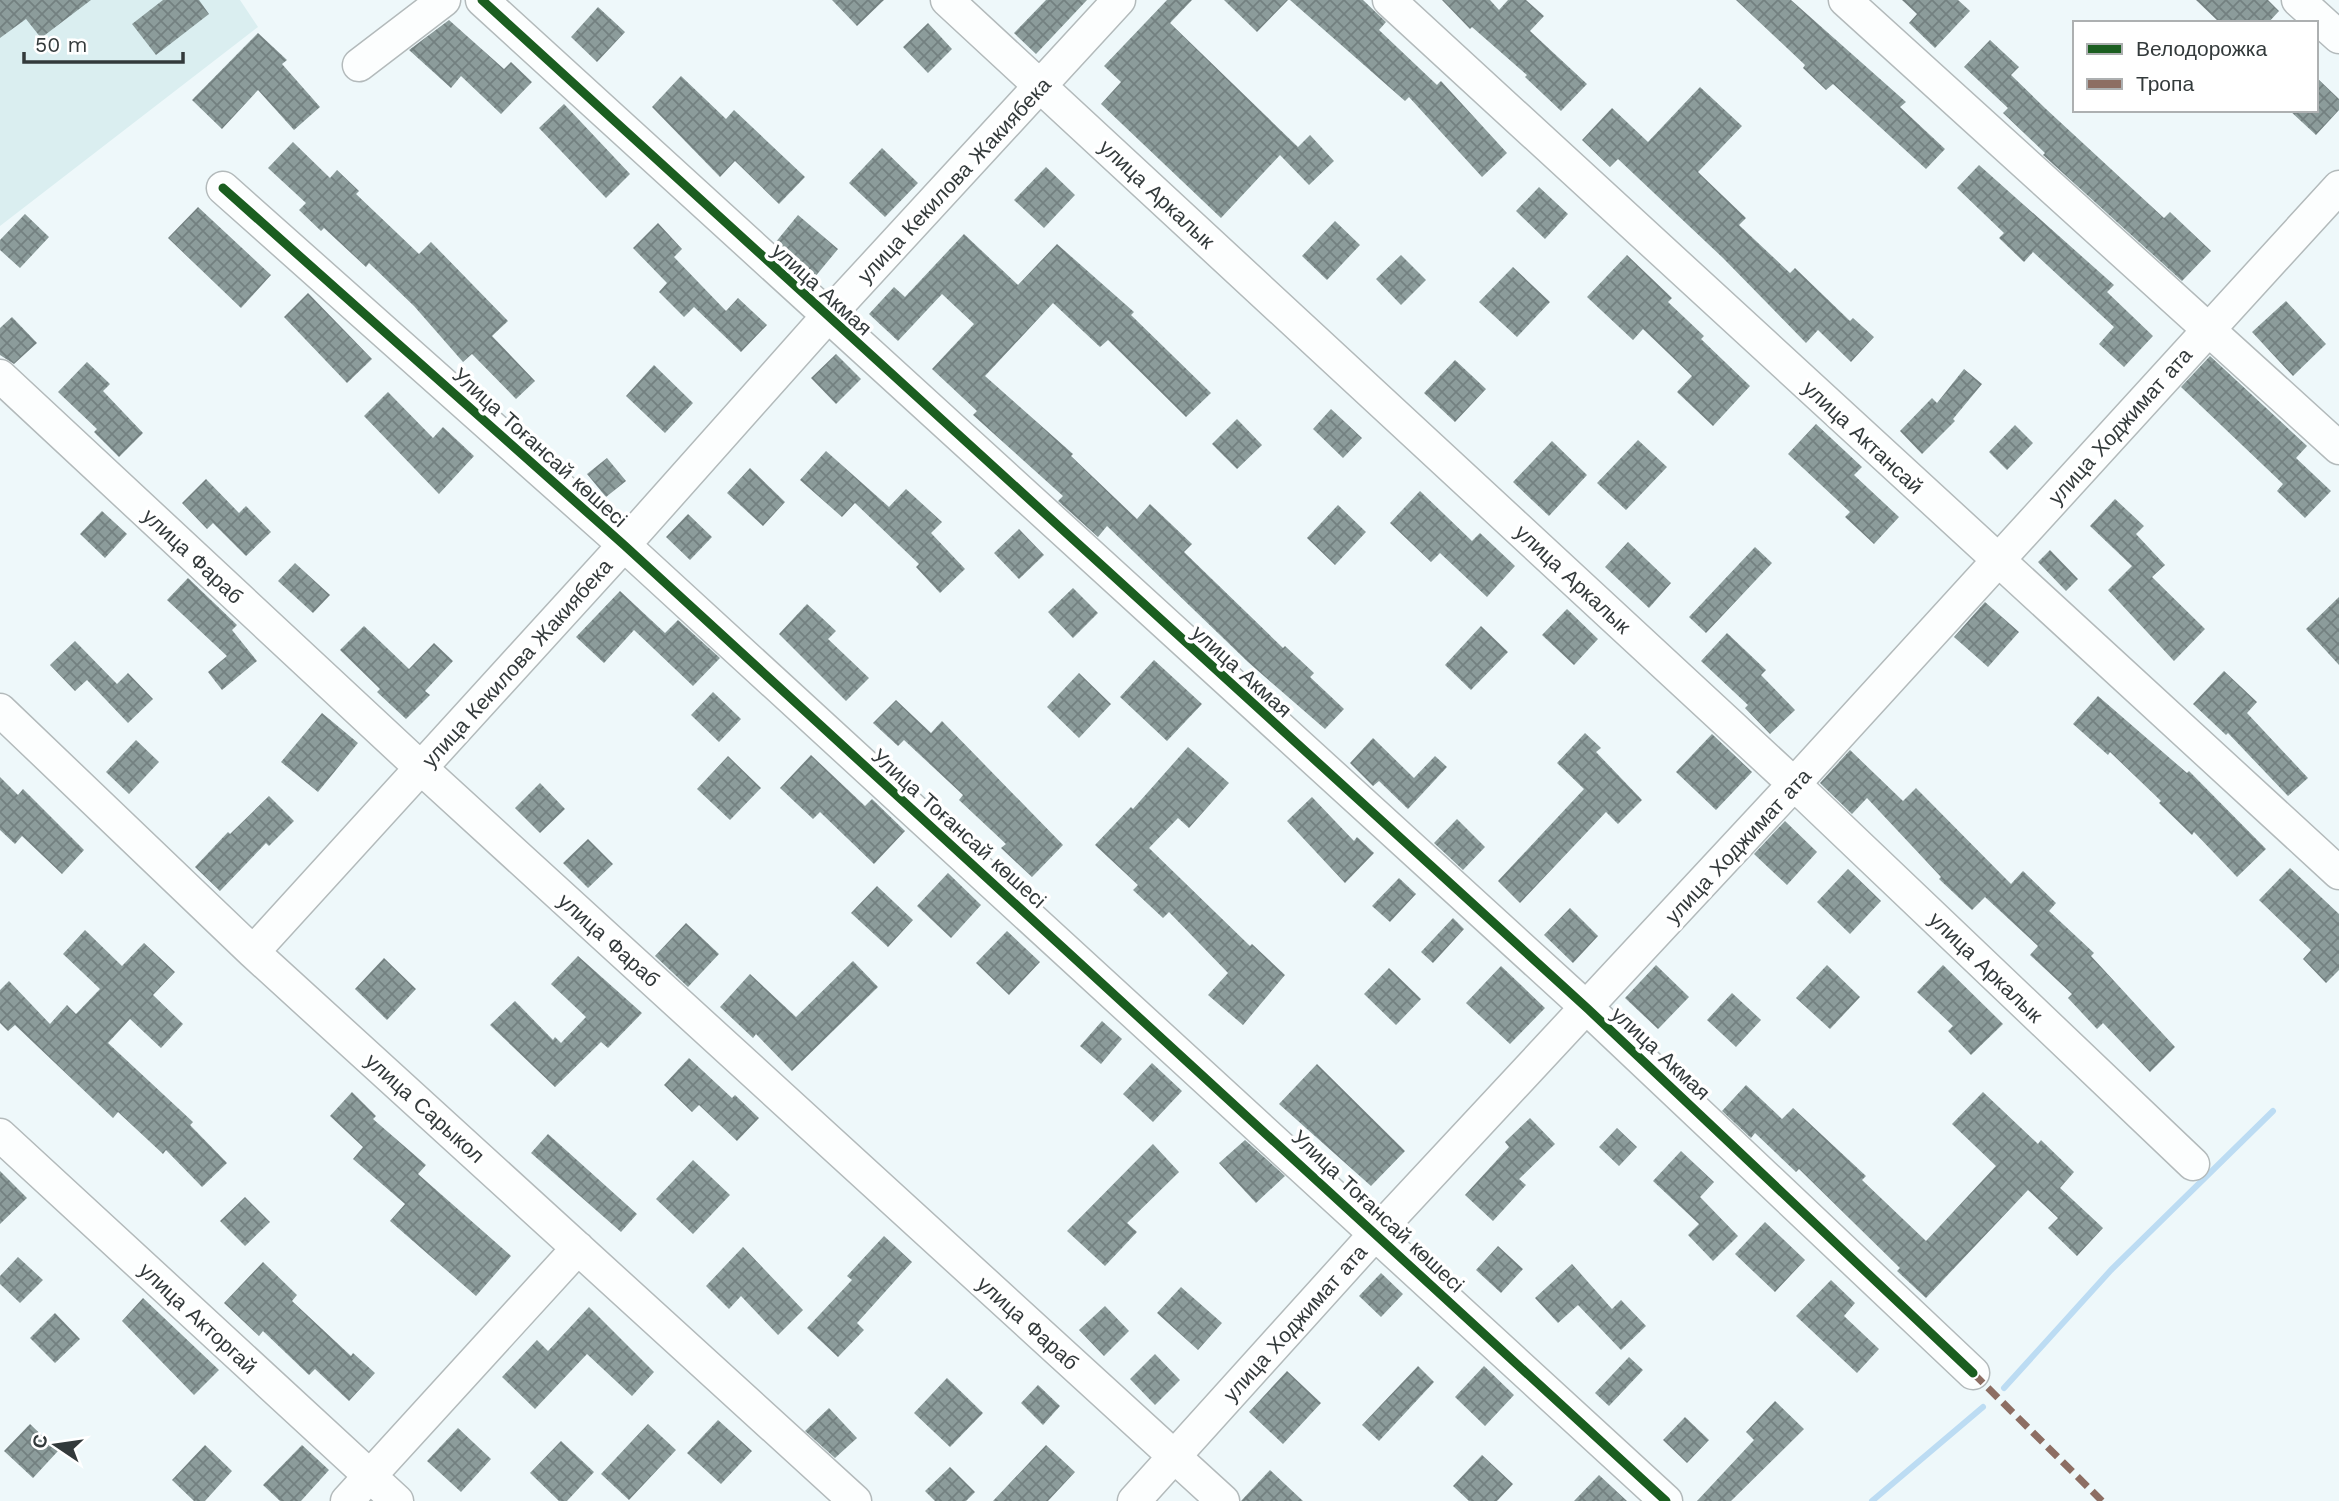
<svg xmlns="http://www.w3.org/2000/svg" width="2339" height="1501" font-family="'Work Sans',sans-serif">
<defs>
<pattern id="building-cross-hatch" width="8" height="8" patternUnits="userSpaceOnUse" patternTransform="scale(1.75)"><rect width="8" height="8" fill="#8c9c9b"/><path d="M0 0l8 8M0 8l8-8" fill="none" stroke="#738080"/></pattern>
</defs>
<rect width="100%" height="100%" fill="#eef8fa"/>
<!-- built -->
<path fill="#daeef0" d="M0 0H240L258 27 0 226Z"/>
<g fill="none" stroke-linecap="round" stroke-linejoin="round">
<!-- stream -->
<path stroke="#bcdcf3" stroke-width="6" d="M2004 1388 2111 1270 2273 1111
M1872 1501 1983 1407"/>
</g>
<!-- building -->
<path fill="url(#building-cross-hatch)" d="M0 0H91L41 38 26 19 0 38Z
M163 0H199L209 14 156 55 132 24Z
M832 0H884L857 26Z
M1046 0H1087L1036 54 1014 33Z
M1167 0H1192L1170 23 1298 147 1310 135 1334 161 1309 185 1280 155 1221 218 1101 104 1121 82 1104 66Z
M1224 0H1288L1257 32Z
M1290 0H1363L1386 22 1379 30 1437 85 1441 81 1507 153 1482 177 1409 97 1405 101Z
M1442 0H1490L1499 10 1508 0H1526L1544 16 1530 31 1587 84 1561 111 1525 77 1527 75 1472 27 1470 29Z
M1736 0H1791L1906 102 1900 107 1945 149 1926 169 1833 84 1826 90 1803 68 1805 65Z
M1902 0H1958L1970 11 1935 48 1909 23 1917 14Z
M2196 0H2268L2279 11 2268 23H2220Z
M598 7 625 32 597 62 571 37Z
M449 20 504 69 511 62 532 82 501 114 461 76 451 88 409 50Z
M928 23 952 49 928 73 903 47Z
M258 33 287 60 282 64 320 107 294 130 258 90 222 129 192 100Z
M1990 40 2019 67 2011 75 2046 109 2164 218 2170 212 2211 251 2182 281 2043 155 2045 153 2003 113 2008 108 1964 67Z
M681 76 726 119 734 110 805 177 779 204 735 161 720 177 652 107Z
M2316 77 2339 99V110L2316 135 2289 110H2316Z
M1700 87 1742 126 1698 172 1746 218 1739 225 1790 273 1795 268 1850 321 1853 318 1874 337 1851 362 1818 330 1806 343 1723 258 1618 159 1610 167 1582 140 1612 108 1648 142Z
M564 104 630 174 606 198 539 128Z
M293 142 330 178 337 170 359 191 356 194 419 254 431 242 508 321 492 336 535 381 516 399 472 354 463 362 414 306 369 263 366 267 324 228 321 231 299 210 306 203 268 168Z
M882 148 918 183 885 217 849 183Z
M1979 165 2114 285 2107 292 2153 336 2124 367 2099 344 2114 327 2033 252 2024 262 1999 238 2004 233 1957 188Z
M1046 167 1075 195 1044 228 1014 200Z
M1539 187 1568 214 1545 239 1516 211Z
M198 207 271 275 241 308 168 238Z
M25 214 49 237 20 268 0 250V240Z
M798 215 838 249 814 278 775 243Z
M1335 221 1360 245 1327 280 1302 256Z
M658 223 682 249 674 257 726 311 738 298 767 325 741 352 694 307 684 317 659 292 667 283 633 248Z
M964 234 1018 285 1057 244 1134 312 1131 315 1211 393 1186 417 1108 340 1100 347 1053 303 985 376 1073 454 1071 456 1137 519 1150 504 1192 544 1184 552 1283 648 1285 646 1314 673 1310 677 1344 709 1325 729 1248 662 1107 526 1098 537 1058 501 1063 496 973 415 977 411 932 369 974 324 942 294 898 341 869 314 894 287 905 297Z
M1401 255 1426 280 1401 305 1376 279Z
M1627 255 1672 298 1668 302 1704 336 1701 339 1750 386 1713 426 1677 392 1692 376 1643 329 1633 340 1587 297Z
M1513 267 1550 302 1517 337 1479 302Z
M308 293 372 359 347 383 284 317Z
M2286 301 2326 344 2293 376 2252 332Z
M12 317 37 343 14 364 0 355V328Z
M836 354 861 379 836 404 811 378Z
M2210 356 2307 446 2296 458 2331 491 2305 518 2277 491 2283 484 2181 387Z
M1455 360 1486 389 1455 422 1424 393Z
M87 362 110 384 103 391 143 433 119 457 94 432 97 429 58 392Z
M654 365 693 403 665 433 626 396Z
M1964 369 1982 384 1953 419 1955 421 1922 454 1900 431 1932 398 1937 403Z
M388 392 433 438 443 427 474 456 439 494 364 416Z
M1331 409 1362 438 1343 458 1313 429Z
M1237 419 1262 445 1237 469 1212 444Z
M1816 424 1862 467 1854 475 1899 517 1874 544 1845 517 1850 512 1788 454Z
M2015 425 2033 443 2007 470 1989 452Z
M1638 440 1667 467 1626 510 1597 483Z
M1552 441 1587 475 1549 516 1513 482Z
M826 451 889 507 906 489 942 522 931 533 965 569 940 593 916 567 919 564 855 503 842 517 800 480Z
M607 458 626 481 606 497 587 474Z
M750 468 785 502 763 526 727 493Z
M206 479 239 513 246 506 271 532 246 556 213 523 207 529 182 503Z
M1420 491 1472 541 1480 533 1515 566 1487 597 1440 553 1431 562 1390 523Z
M2115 499 2144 526 2136 534 2165 565 2152 577 2205 629 2174 661 2108 590 2132 566 2090 526Z
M1338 505 1366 532 1335 565 1307 538Z
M102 511 127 534 105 558 80 534Z
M688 514 712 537 690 560 666 537Z
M1019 529 1044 555 1019 579 994 553Z
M1628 542 1671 583 1649 608 1605 567Z
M1755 547 1772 563 1706 633 1689 617Z
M2050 550 2078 579 2066 591 2038 562Z
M295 563 330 595 313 613 278 581Z
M188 578 237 625 232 630 257 661 222 690 208 672 227 656 167 600Z
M1073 588 1098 613 1073 638 1048 612Z
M620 591 665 633 678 620 720 658 693 686 634 630 604 663 576 637Z
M2339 597V665L2306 629Z
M1985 602 2019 632 1988 667 1954 637Z
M807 604 836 631 828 639 869 678 846 701 779 634Z
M1567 609 1598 639 1574 665 1542 635Z
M364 626 409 669 434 643 453 661 425 691 430 695 406 719 377 692 380 689 340 650Z
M1481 626 1508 652 1471 690 1445 665Z
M1727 633 1766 670 1761 675 1795 710 1770 734 1745 708 1748 705 1701 661Z
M75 641 117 684 128 673 153 699 128 723 87 680 75 691 50 665Z
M1154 660 1202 704 1167 741 1120 697Z
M2224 671 2257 702 2247 713 2308 778 2288 796 2228 733 2226 735 2193 704Z
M1079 673 1111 704 1079 738 1047 707Z
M713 692 741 719 719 742 691 715Z
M2098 696 2187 773 2189 771 2266 849 2237 877 2194 832 2192 835 2159 803 2161 801 2110 752 2108 755 2073 724Z
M896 700 931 733 942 721 1063 845 1032 877 1001 848 1006 844 959 800 963 795 904 740 898 746 873 723Z
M322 713 358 743 318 792 281 762Z
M1585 733 1601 748 1596 752 1642 800 1618 824 1606 812 1520 903 1498 881 1584 789 1557 763Z
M1712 734 1752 772 1716 810 1676 772Z
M1373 738 1414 778 1435 756 1447 767 1408 809 1379 781 1373 786 1350 763Z
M136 740 159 762 129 794 106 772Z
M1188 747 1229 783 1189 828 1178 818 1149 848 1250 946 1252 944 1285 975 1243 1025 1208 995 1228 973 1169 912 1163 918 1133 890 1138 885 1095 845 1131 807 1133 809Z
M1850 750 1903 801 1916 788 2011 884 2023 871 2056 903 2049 911 2094 953 2091 956 2175 1047 2150 1072 2103 1023 2097 1029 2068 998 2072 994 2030 955 2038 946 1985 897 1972 910 1939 879 1941 877 1867 798 1852 814 1820 783Z
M811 755 865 806 872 799 905 831 874 864 820 812 813 819 780 788Z
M728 756 761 788 730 820 697 789Z
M0 777 18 795 23 789 84 850 62 874 22 836 15 844 0 830Z
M540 783 565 809 540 833 515 808Z
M269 796 294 821 269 846 266 843 220 891 195 867 228 832 230 834Z
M1312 797 1354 841 1357 837 1374 853 1345 883 1287 821Z
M1457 819 1485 847 1463 870 1434 843Z
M1785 821 1817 852 1787 885 1754 854Z
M588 839 613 864 588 888 563 863Z
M2290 868 2339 914V970L2326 983 2303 959 2311 950 2259 900Z
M1848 869 1881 901 1850 934 1817 902Z
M948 873 981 905 951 938 917 906Z
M1399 878 1416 894 1390 922 1372 906Z
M877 886 913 920 888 947 851 913Z
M1570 908 1598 936 1573 963 1544 935Z
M1453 918 1464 929 1433 963 1421 952Z
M686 923 719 954 688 987 655 956Z
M85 930 122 966 144 943 175 972 153 995 183 1024 161 1048 130 1019 108 1043 193 1122 190 1125 227 1163 202 1187 166 1150 163 1154 118 1112 113 1118 15 1025 8 1031 0 1023V990L9 981 50 1024 67 1005 76 1014 100 989 63 954Z
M1007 931 1040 962 1009 995 976 963Z
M578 956 642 1013 608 1048 601 1042 555 1087 490 1025 515 1001 553 1040 555 1037 561 1043 586 1017 551 984Z
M384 958 416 989 387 1020 355 989Z
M853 961 878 987 792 1071 756 1034 753 1038 720 1007 750 974 796 1017Z
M1656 965 1689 997 1658 1029 1625 998Z
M1827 965 1860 997 1830 1029 1796 998Z
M1943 965 2003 1024 1971 1055 1948 1031 1953 1026 1917 992Z
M1501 966 1545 1008 1510 1044 1466 1003Z
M1389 968 1421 999 1396 1025 1364 994Z
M1732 993 1761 1020 1736 1047 1707 1020Z
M1102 1021 1122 1039 1101 1064 1080 1046Z
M689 1058 732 1098 735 1095 759 1118 737 1141 699 1105 692 1112 664 1085Z
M1152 1063 1182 1091 1153 1122 1123 1094Z
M1317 1064 1405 1151 1371 1186 1279 1104Z
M1746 1085 1782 1119 1793 1108 1866 1176 1862 1180 1926 1241 1996 1166 1952 1124 1983 1092 2038 1144 2041 1140 2074 1172 2060 1188 2103 1228 2077 1256 2048 1228 2058 1218 2028 1190 1926 1298 1897 1271 1900 1268 1799 1169 1796 1172 1755 1133 1751 1138 1722 1111Z
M352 1092 376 1116 373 1119 426 1165 418 1174 511 1256 476 1296 390 1221 405 1204 353 1159 363 1147 330 1116Z
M1530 1118 1555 1144 1519 1179 1526 1185 1493 1221 1465 1195 1509 1147 1505 1142Z
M1617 1128 1637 1147 1619 1166 1599 1147Z
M548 1134 637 1214 621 1232 531 1153Z
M1245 1140 1285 1176 1256 1203 1219 1163Z
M1153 1144 1179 1172 1127 1223 1137 1232 1105 1266 1067 1231Z
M1681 1151 1714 1182 1700 1197 1738 1236 1713 1261 1688 1235 1699 1224 1653 1181Z
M693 1160 730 1195 693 1234 656 1199Z
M0 1171 27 1198 0 1224Z
M245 1197 270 1222 245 1246 220 1221Z
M1765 1222 1805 1260 1775 1292 1735 1254Z
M884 1236 912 1262 857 1323 864 1330 838 1357 807 1328 852 1280 847 1276Z
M1498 1246 1523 1269 1501 1293 1476 1270Z
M743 1247 803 1310 778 1335 741 1296 729 1309 706 1286Z
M18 1257 43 1280 20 1303 0 1284V1276Z
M263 1262 297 1295 292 1301 351 1356 353 1353 375 1373 349 1401 315 1369 309 1375 263 1331 259 1336 224 1303Z
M1572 1264 1612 1309 1621 1300 1646 1326 1621 1350 1578 1305 1558 1323 1535 1298Z
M1381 1273 1403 1294 1381 1317 1359 1296Z
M1831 1280 1855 1303 1844 1316 1879 1349 1857 1373 1796 1316Z
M1181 1287 1222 1323 1198 1350 1157 1313Z
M143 1298 219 1370 194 1395 122 1321Z
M1105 1306 1129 1331 1104 1356 1079 1330Z
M589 1307 654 1372 632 1396 587 1354 535 1409 502 1377 537 1340 548 1351Z
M55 1313 80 1339 55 1363 30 1338Z
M1155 1354 1180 1380 1155 1405 1130 1379Z
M1629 1357 1643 1370 1609 1406 1595 1393Z
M1418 1366 1434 1382 1379 1441 1362 1425Z
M1484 1366 1514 1395 1485 1426 1455 1397Z
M1287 1371 1321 1403 1283 1444 1249 1412Z
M947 1378 983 1413 950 1447 914 1413Z
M1038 1385 1060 1406 1043 1425 1021 1403Z
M1775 1401 1804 1429 1731 1501H1697L1754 1440 1746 1432Z
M829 1408 857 1438 835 1458 805 1431Z
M1685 1417 1709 1440 1687 1463 1663 1440Z
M718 1420 752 1451 721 1484 687 1453Z
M30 1424 58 1451 33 1478 4 1451Z
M648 1424 676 1450 629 1500 601 1474Z
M458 1428 491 1459 461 1492 427 1461Z
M561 1441 594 1472 567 1501H559L530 1473Z
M205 1445 232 1471 205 1501H194L172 1480Z
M302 1445 329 1470 301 1501H280L263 1485Z
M1046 1445 1075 1472 1048 1501H993Z
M1482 1455 1513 1484 1497 1501H1469L1453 1486Z
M950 1467 975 1492 966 1501H935L925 1491Z
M1270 1470 1303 1501H1241Z
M1599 1475 1627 1501H1574Z"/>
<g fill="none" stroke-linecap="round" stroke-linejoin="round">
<defs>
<path id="minor" d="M482 0 1588 1009 1973 1373
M947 0 1794 784 2193 1164
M1389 0 2339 873
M1845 0 2339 448
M2298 0 2339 37
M359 65 444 0
M223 188 624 545 1666 1501
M0 376 422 769 1223 1501
M0 710 253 952 855 1501
M253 952 624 545 827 317 1119 0
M0 1135 397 1501
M347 1501 578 1248
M1134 1501 1376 1233 1794 784 2339 187"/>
</defs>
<!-- minor casing -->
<use href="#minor" stroke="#b3babb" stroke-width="35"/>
<!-- minor -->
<use href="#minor" stroke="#fcfefe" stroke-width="32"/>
<!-- quiet -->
<path stroke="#8d6e63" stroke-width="7" stroke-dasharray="14 7" stroke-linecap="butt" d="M1973 1373 2102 1501"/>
<defs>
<path id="cycleway" d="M482 0 1588 1009 1973 1373
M223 188 624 545 1666 1501"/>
</defs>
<!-- cycleway casing -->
<use href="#cycleway" stroke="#fff" stroke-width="13"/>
<!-- cycleway -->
<use href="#cycleway" stroke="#1b5e20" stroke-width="9"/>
</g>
<g text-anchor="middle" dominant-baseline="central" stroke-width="7" stroke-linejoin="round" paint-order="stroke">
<!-- street labels -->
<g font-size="21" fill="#333a3b" stroke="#fff">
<text transform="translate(954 180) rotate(-47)">улица Кекилова Жакиябека</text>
<text transform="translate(1157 194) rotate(43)">улица Аркалык</text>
<text transform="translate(822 289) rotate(42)">улица Акмая</text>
<text transform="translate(2120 426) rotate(-48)">улица Ходжимат ата</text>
<text transform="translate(1863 437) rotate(43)">улица Актансай</text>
<text transform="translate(540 447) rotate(42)">Улица Тоғансай көшесі</text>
<text transform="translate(193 556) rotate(43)">улица Фараб</text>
<text transform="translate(1573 579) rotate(43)">улица Аркалык</text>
<text transform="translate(517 663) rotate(-48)">улица Кекилова Жакиябека</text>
<text transform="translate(1242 671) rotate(42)">улица Акмая</text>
<text transform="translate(959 828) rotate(42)">Улица Тоғансай көшесі</text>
<text transform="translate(1738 846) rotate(-47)">улица Ходжимат ата</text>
<text transform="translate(609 940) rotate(42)">улица Фараб</text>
<text transform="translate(1986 967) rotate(44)">улица Аркалык</text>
<text transform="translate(1661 1053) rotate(43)">улица Акмая</text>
<text transform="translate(425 1108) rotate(42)">улица Сарыкол</text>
<text transform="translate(1378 1211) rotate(43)">Улица Тоғансай көшесі</text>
<text transform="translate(198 1318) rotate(43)">улица Акторгай</text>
<text transform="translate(1028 1323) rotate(42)">улица Фараб</text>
<text transform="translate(1295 1323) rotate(-48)">улица Ходжимат ата</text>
</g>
</g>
<!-- legend -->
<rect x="2073" y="21" width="245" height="91" fill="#ffffff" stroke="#adb0b1" stroke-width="2"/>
<rect x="2087" y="44" width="35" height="10" fill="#1b5e20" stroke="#adb0b1" stroke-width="2"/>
<text x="2136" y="56" font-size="21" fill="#333a3b">Велодорожка</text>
<rect x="2087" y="79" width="35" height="10" fill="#8d6e63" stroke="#adb0b1" stroke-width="2"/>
<text x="2136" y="91" font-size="21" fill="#333a3b">Тропа</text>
<!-- north arrow -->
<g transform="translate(56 1445) rotate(283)" stroke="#ffffff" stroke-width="5" paint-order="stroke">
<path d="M0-5L12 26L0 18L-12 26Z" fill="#333a3b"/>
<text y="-10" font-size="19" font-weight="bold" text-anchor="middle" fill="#333a3b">С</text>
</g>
<!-- scale -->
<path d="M24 52v10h159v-10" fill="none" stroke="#333a3b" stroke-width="3.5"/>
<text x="35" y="52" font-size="21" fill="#333a3b" stroke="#ffffff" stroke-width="5" paint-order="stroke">50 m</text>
</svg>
